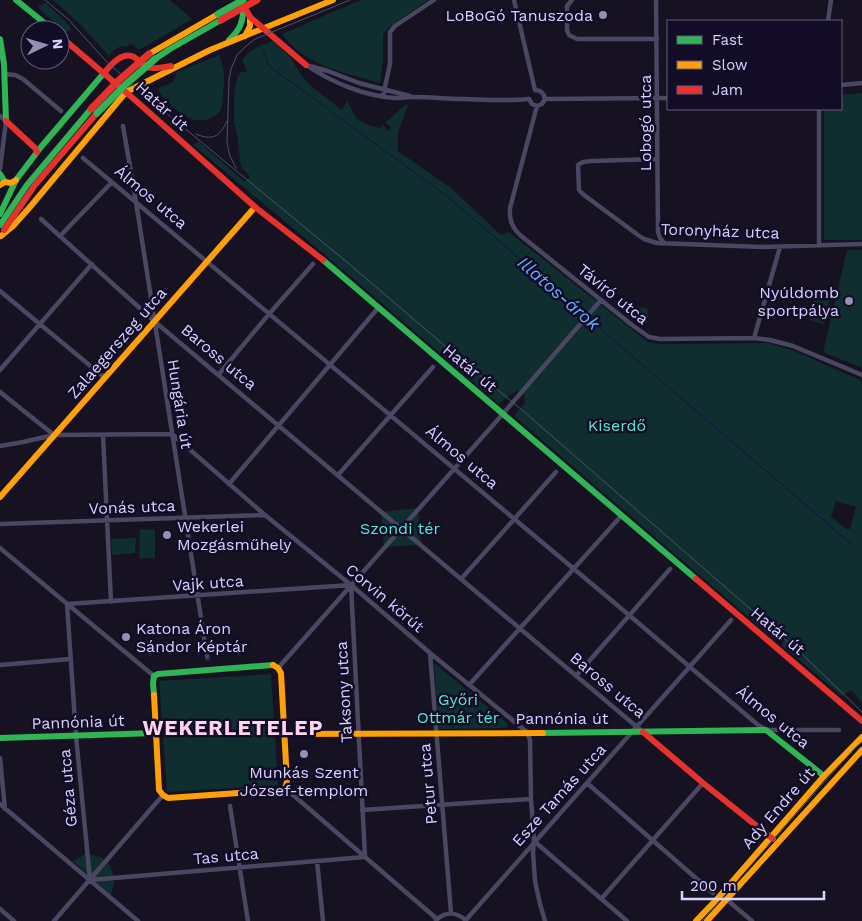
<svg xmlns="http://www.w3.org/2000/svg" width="862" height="921" font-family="'Work Sans',sans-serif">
<rect width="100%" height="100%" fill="#161221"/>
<!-- green -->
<path fill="#102d30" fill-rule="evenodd" d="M53 0H170L192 19 139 50 132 44 125 47 121 46 113 51 109 56 79 23Z
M361 0H428L392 25 384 32 383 37V61L380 83C345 73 304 65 282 34Z
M46 3 68 24 71 28 70 31 66 32 40 10 38 6Z
M273 41 281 48 290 57 302 76 310 85 342 110 347 101 357 119 371 126 381 128 382 124 389 131 391 127 385 123 406 104 408 105 398 132V151L452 189 501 235 509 232 648 342 660 344 768 343 792 350 862 381V703L851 690 842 696 781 645 787 635 778 627 768 634 514 416 525 403 524 395 518 391 510 395 499 404 342 269 193 145 199 142 245 182 250 176 243 169 239 160 240 158C238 148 238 132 234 124 234 111 232 81 241 72H247L246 68 242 60C250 49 261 45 273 41ZM836 501 856 507 850 529H846L831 517Z
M219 55C225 68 225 80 223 93 223 98 223 104 221 109 218 118 204 122 195 120 186 118 162 100 159 91 159 90 159 89 159 88L173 82 177 72Z
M862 93V240H824V109H841V95Z
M847 250H862V368L823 352Z
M816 292 831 295 824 324 809 320Z
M617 301H624L630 307 647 308 648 315 642 326 637 322 636 317 632 316 615 302Z
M418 508 421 545 384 547 381 512Z
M140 529 155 530V558H139Z
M136 538 135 553 112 555 111 539Z
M434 663 507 723V727L505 728 439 729Z
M271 674 278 785 167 792 159 681Z
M87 853 107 860 115 878 111 895 73 861Z"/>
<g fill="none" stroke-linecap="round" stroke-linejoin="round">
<!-- stream -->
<path stroke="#061944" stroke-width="1" d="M263 50 269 66 448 197 585 315
M588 318 851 544"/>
<!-- street-tunnel -->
<path stroke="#332f42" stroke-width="4.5" stroke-dasharray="4.5 2" stroke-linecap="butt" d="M207 656 208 662"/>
<!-- street -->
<path stroke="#494762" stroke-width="4.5" d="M514 0 535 90
M572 0 567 6V30L569 35 577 39H657
M656 0 658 232 660 238 664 243
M828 21 831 0
M306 65C331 82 364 96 395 98 401 98 408 97 414 97 431 97 447 99 464 99 485 100 507 101 529 99
M310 66 328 71 359 83 410 96
M4 74 15 75 23 79 61 111
M841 85 862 83
M535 90C541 90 544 93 545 99
M383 96 390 64V32L395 26 434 0
M529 99 532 104 537 106 542 104 545 99
M545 99 668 98
M537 106 510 208C509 220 512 227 520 235L632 325 649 337 660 339 754 338 770 340 793 346 862 375
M0 116 6 121 0 169
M123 126 136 202 207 656
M83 158 629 615 758 725 766 730H839
M657 159 592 161 583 162 578 165 579 190 584 195 638 235 644 239 657 243 762 247 862 244
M41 219 154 321 643 732
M60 236 112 182
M819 245V109
M0 291 105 378
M754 338 780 247
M0 370 92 264
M219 374 269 314 313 264
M0 392 54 435
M103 435 111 602
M0 446 23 442 54 435 172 434 265 515 351 585 430 653 527 732 530 740 531 799 534 841 533 852 535 881 540 904 545 921
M338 475 433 367
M229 484 378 308
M0 524 265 515
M0 548 154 676
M461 579 556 472
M67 604 351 585 365 857
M67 604 76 736 90 880
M430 653 451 913
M0 665 70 659
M278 668 501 416 601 300
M576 676 670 569
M469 685 622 515
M0 758 5 809
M587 783 713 893
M285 788 437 919
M0 804 138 921
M230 806 248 921
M362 810 531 799
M534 841 627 921
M317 861 323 921
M90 880 365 857
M602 898 703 783
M718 898 726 899 752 921
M0 909 14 921
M436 920C447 911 455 912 466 920
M54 921 163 795
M465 921C553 820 642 720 731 620"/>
<!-- fast -->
<path stroke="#30b455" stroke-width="6" d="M16 0 53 30
M0 39 4 64 6 121
M229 40C240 30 244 21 243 6
M155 59 170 49 221 20
M0 174 5 182
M0 214 16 180 41 147 104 73
M0 225 27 185 91 109
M323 260 696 579
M154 695 153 683 154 676 158 674 273 665
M543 733 766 730 824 776
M0 738 156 733"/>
<!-- slow -->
<path stroke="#ff9f0a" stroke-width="6" d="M245 36 250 26V17
M149 54 218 14
M126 92 210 50 333 0
M0 185 5 182 11 183 16 180
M1 236 13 226 30 207 126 92
M0 497 255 207
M154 695 159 790 163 795 168 798 280 790 285 788 287 782 281 673 278 668 273 665
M285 734 543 733
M696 921 718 898 824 776 862 737
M707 921 862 750"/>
<!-- jam -->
<path stroke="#e5322d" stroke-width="6" d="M243 4 250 17 306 65
M60 36 135 100 255 207 323 260
M104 73C111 65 122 51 134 57 139 60 142 65 147 67 155 70 163 67 171 66
M6 121 35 148 37 152
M4 230 35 185 97 113
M696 579 862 721
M643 732 703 783 773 839"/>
<!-- tram -->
<path stroke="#43566c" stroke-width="1" d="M45 0 68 19 106 61 143 94 348 263 466 364 522 410 802 654 862 712
M196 134C212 141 220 137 227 121
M236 168 230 156 227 143 229 80 231 69 237 55 246 46 255 39 350 0
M702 921 824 782 856 747 862 742"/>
<!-- fast-bridge -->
<path stroke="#30b455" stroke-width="7" d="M218 14 243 0
M97 113 125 85 155 59"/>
<!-- jam-bridge -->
<path stroke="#e5322d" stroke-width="7" d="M221 20 257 0
M91 109 118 81 149 54"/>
</g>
<!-- markers -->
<g fill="#958fb1" stroke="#120c27" stroke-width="2">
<circle cx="603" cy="15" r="5"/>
<circle cx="849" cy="301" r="5"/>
<circle cx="167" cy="535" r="5"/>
<circle cx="126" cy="637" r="5"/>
<circle cx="304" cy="754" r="5"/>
</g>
<g text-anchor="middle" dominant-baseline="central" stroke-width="5" stroke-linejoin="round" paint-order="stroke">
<!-- poi labels -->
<g font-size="16" fill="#dad2ff" stroke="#120c27" text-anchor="end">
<text x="593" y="15">LoBoGó Tanuszoda</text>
<text x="839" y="292">Nyúldomb<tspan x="839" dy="18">sportpálya</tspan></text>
<text x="177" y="526" text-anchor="start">Wekerlei<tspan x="177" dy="18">Mozgásműhely</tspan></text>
<text x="136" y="628" text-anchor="start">Katona Áron<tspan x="136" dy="18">Sándor Képtár</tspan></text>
<text x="304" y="772" text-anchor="middle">Munkás Szent<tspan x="304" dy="18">József-templom</tspan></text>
</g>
<!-- street labels -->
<g font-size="16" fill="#dad2ff" stroke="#120c27">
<text transform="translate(162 106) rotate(42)">Határ út</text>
<text transform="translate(645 123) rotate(-90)">Lobogó utca</text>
<text transform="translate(151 197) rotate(40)">Álmos utca</text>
<text transform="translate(720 231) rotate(2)">Toronyház utca</text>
<text transform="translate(613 294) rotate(39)">Távíró utca</text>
<text transform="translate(117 343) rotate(-49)">Zalaegerszeg utca</text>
<text transform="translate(219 357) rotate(40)">Baross utca</text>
<text transform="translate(470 368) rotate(40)">Határ út</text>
<text transform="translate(180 404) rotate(81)">Hungária út</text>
<text transform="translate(462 457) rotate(40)">Álmos utca</text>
<text transform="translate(132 507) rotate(-2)">Vonás utca</text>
<text transform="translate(208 583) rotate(-4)">Vajk utca</text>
<text transform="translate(385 598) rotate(40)">Corvin körút</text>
<text transform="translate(778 631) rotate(40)">Határ út</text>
<text transform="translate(608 685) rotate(40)">Baross utca</text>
<text transform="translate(344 692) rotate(-93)">Taksony utca</text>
<text transform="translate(773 717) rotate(39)">Álmos utca</text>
<text x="562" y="718">Pannónia út</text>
<text transform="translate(78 722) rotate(-2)">Pannónia út</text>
<text transform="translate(428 784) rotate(-95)">Petur utca</text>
<text transform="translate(68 788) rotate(-95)">Géza utca</text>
<text transform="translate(559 795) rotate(-48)">Esze Tamás utca</text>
<text transform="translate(778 808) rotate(-49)">Ady Endre út</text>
<text transform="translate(226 856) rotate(-5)">Tas utca</text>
</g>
<!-- park labels -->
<g font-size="16" fill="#52eccd" stroke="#120c27">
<text x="617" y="425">Kiserdő</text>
<text x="400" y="528">Szondi tér</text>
<text x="458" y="699">Győri<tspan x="458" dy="18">Ottmár tér</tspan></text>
</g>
<!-- water labels -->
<g font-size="18" font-style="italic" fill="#60aeff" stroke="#120c27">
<text transform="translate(559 293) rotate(41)">Illatos-árok</text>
</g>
<!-- district labels -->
<g font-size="21" font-weight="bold" letter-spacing="1" fill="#ffd4ee" stroke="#120c27">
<text x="233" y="727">WEKERLETELEP</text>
</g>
</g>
<!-- legend -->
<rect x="667" y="20" width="175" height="90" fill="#120c27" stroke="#625b7d"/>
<rect x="677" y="36" width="25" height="8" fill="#30b455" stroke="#625b7d"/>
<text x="712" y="45" font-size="15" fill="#dad2ff">Fast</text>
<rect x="677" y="61" width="25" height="8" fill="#ff9f0a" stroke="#625b7d"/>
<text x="712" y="70" font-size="15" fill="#dad2ff">Slow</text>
<rect x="677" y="86" width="25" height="8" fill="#e5322d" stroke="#625b7d"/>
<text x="712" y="95" font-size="15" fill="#dad2ff">Jam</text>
<!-- north arrow -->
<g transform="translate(45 45) rotate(85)"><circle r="24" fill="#120c27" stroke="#625b7d"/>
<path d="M0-4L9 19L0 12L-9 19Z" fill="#958fb1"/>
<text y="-8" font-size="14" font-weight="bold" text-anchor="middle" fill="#dad2ff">N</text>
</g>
<!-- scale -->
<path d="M682 891v8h142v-8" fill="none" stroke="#dad2ff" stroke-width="2.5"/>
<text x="690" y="891" font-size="15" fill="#dad2ff" stroke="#120c27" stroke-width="4" paint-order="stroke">200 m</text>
</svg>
